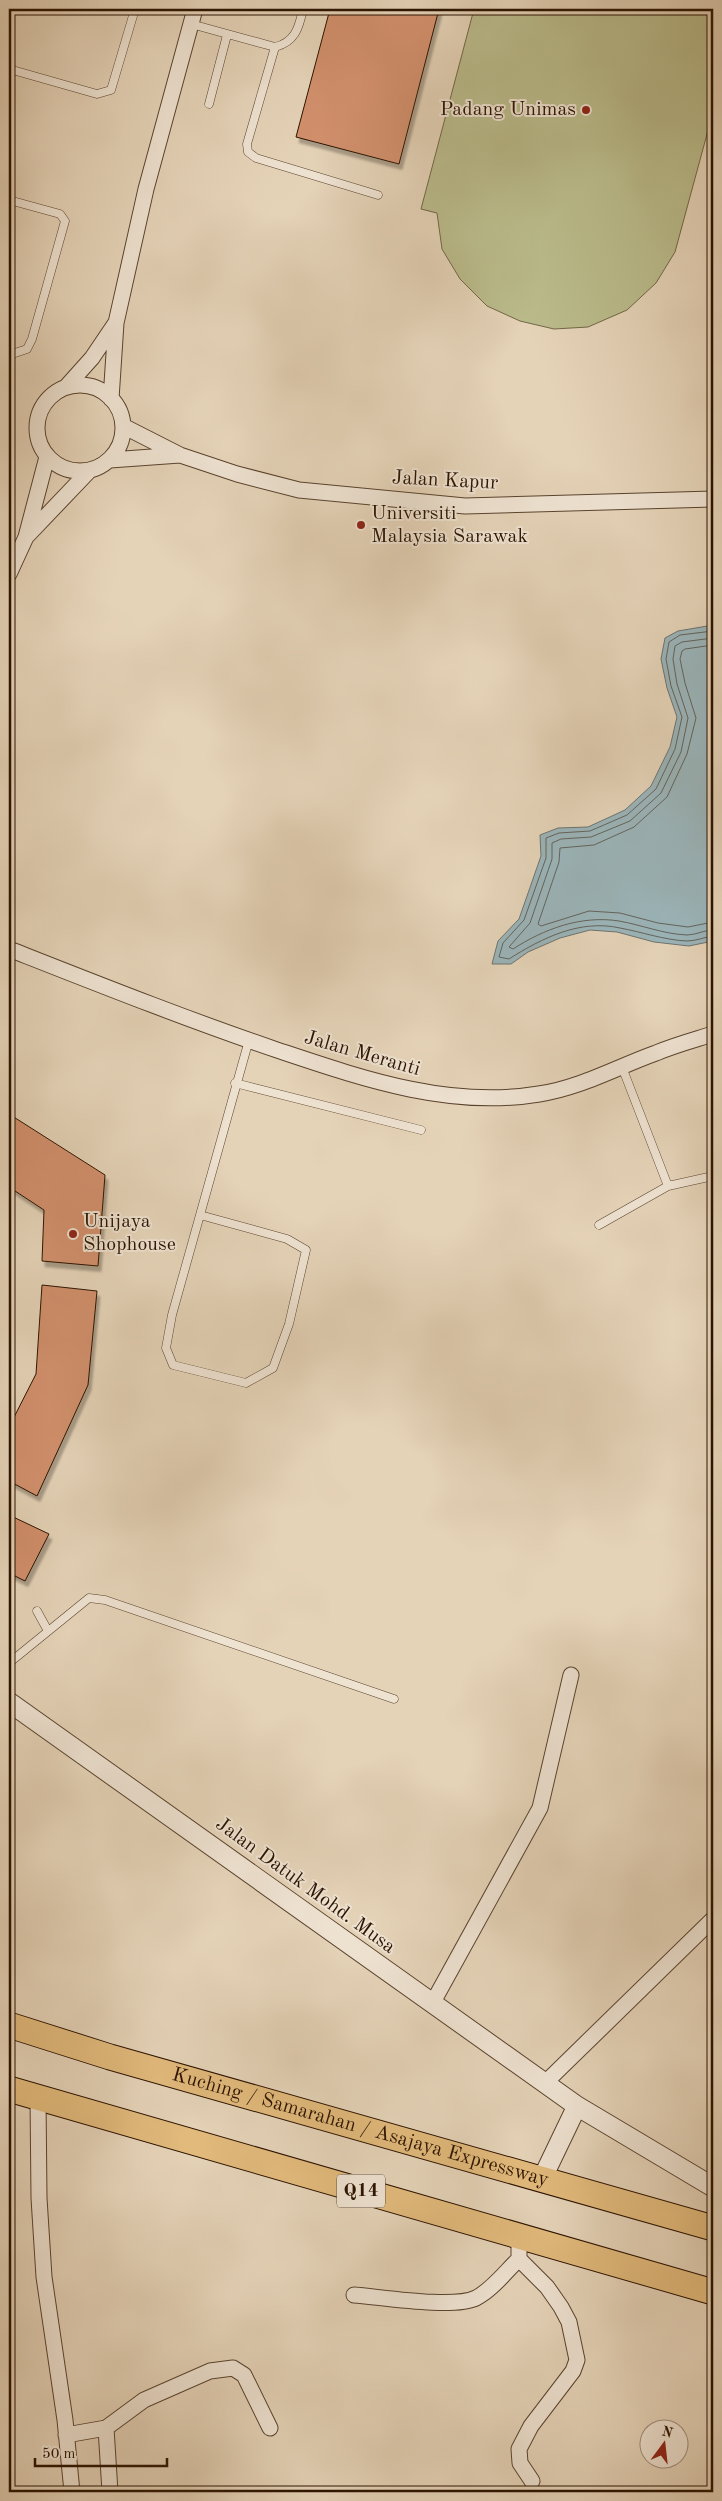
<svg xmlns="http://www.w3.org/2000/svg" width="722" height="2501" font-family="'Old Standard TT',serif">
<defs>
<filter id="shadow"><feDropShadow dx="3" dy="5.5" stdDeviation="1" flood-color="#0004"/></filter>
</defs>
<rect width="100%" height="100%" fill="#e5d3b8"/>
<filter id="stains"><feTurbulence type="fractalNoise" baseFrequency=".004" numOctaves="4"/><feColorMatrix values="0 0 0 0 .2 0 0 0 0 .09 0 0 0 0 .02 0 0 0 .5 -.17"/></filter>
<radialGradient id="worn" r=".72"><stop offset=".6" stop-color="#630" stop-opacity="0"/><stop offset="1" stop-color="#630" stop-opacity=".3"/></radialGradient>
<!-- green -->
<path fill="#babb8b" stroke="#726746" d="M474 9H713V112L675 252 656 283 627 310 588 327 554 329 520 321 487 306 460 279 442 249 437 213 421 209Z"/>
<!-- water -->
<path fill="#9bb5ba" stroke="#6e7470" d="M713 625V941L689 946 654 942 617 932 590 930 560 938 528 952 511 964H492L498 941 519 919 541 856 540 835 558 828 588 827 625 810 651 786 670 747 677 717 667 688 661 659 665 638 678 631Z"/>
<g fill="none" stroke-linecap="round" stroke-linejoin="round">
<!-- shore -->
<path stroke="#63645d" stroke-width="1" d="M713 631 680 635 669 642 666 659 671 686 682 717 675 749 656 789 627 815 590 831 559 833 546 838V858L524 920 503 943 499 957 509 959C542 938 580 919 620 928 642 932 664 940 687 941 696 941 705 937 713 936
M713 638 682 642 675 646 673 659 677 684 688 718 681 752 661 793 630 821 591 837 561 839 552 843V859L530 923 509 947 513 949C544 929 581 915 619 921 642 925 663 934 687 935 696 935 704 930 713 930
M713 645 685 649 682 651 680 659 685 683 696 718 687 754 667 797 634 827 594 845 560 848 559 862 538 924 541 926 589 911 620 913 658 923 688 927 713 922"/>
</g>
<!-- building -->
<path fill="#d2906d" stroke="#2b1300" filter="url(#shadow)" d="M330 9H439L399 164 296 137Z
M9 1114 105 1175 98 1266 42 1261 44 1210 9 1187Z
M42 1285 97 1291 88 1385 37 1496 9 1481V1427L36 1374Z
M9 1515 49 1534 25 1581 9 1573Z"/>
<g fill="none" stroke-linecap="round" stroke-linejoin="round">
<defs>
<path id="service" d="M191 24 275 47C295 42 299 28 303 9
M275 47 247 144 248 152 256 158 378 195
M9 69 97 94 111 90 135 9
M209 104 227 35
M9 200 60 214 65 221 32 339 27 349 15 353 9 352
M622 1067 668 1186
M235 1083 421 1130
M200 1215 287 1239 306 1250 289 1324 273 1368 246 1383 173 1365 166 1348 172 1315 249 1040
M599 1225 668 1186 713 1176
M37 1611 48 1631
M9 1663 89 1598 105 1600 394 1699"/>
<path id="minor" d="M37 428a43 43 0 1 1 86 0a43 43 0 1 1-86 0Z
M66 387 92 358 115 324
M111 399 116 323 146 189 195 9
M123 426 180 455 237 474 299 490 465 506 713 499
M110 460 180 455
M27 536 90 470
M9 574 26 537 47 457
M9 949C98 984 186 1019 277 1050 361 1078 449 1109 539 1094 580 1088 617 1067 656 1053 675 1045 694 1040 713 1034
M432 2004 540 1808 571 1675
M545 2083 713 1919
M38 2098 39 2198 44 2277 65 2420 72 2492
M519 2236V2259L547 2287 561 2307 569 2322 577 2360 573 2371 531 2426 519 2449 520 2463 532 2481
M354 2295C381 2297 453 2309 476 2298 492 2290 506 2271 519 2259
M106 2428 110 2492
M66 2435 106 2428 144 2400 210 2371 233 2368 244 2375 270 2428"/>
<path id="tertiary" d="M9 1702 577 2106 713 2187
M542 2179 577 2106"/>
<g id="trunk">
<path id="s1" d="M9 2025 110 2057 713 2228"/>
<path d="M9 2089 713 2292"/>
</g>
</defs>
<!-- service casing -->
<use href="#service" stroke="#5a432e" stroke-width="9"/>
<!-- minor casing -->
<use href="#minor" stroke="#5a432e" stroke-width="17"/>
<!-- tertiary casing -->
<use href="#tertiary" stroke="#5a432e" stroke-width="21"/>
<!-- trunk casing -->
<use href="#trunk" stroke="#2b1300" stroke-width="27"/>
<!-- service -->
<use href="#service" stroke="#eee2d1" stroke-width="8"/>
<!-- minor -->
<use href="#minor" stroke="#eee2d1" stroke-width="15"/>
<!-- tertiary -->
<use href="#tertiary" stroke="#eee2d1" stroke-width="19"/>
<!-- trunk -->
<use href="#trunk" stroke="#e2ba7c" stroke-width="25"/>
</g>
<!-- markers -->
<g fill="#8f2418" stroke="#eee2d1" stroke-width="2">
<circle cx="586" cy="110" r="5"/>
<circle cx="361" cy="525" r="5"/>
<circle cx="73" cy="1234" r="5"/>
</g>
<g text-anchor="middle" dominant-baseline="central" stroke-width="4" stroke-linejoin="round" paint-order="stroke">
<!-- shield labels -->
<rect fill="#eee2d1" stroke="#66513f" stroke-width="1" x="337" y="2174.5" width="48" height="33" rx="4"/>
<g font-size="19" font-weight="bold" fill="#2b1300">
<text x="361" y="2191">Q14</text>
</g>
<!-- poi labels -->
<g font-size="20" fill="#2b1300" stroke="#eee2d1" text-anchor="start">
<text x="576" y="110" text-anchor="end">Padang Unimas</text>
<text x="371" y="514">Universiti<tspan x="371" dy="23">Malaysia Sarawak</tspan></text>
<text x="83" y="1222">Unijaya<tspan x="83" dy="23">Shophouse</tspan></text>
</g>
<!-- street labels -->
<g font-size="20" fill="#2b1300" stroke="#eee2d1">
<text transform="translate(445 481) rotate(3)">Jalan Kapur</text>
<text transform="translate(362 1054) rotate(16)">Jalan Meranti</text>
<text transform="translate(305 1886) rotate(36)">Jalan Datuk Mohd. Musa</text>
<text stroke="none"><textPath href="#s1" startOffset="366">Kuching / Samarahan / Asajaya Expressway</textPath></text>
</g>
</g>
<!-- margin -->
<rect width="722" height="2501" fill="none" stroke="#e5d3b8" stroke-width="30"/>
<rect x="10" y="10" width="702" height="2481" fill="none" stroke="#2b1300" stroke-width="2.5"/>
<rect x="15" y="15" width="692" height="2471" fill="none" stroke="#2b1300"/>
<!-- north arrow -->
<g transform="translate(664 2444) rotate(15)"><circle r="24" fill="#eee2d1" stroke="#a08f7d"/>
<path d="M0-4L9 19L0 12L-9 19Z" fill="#8f2418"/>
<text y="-8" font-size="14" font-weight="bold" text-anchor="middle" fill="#2b1300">N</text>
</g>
<!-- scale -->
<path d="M35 2458v8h132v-8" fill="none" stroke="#2b1300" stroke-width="2.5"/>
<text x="42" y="2458" font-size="15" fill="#2b1300" stroke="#eee2d1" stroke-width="4" paint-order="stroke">50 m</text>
<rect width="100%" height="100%" filter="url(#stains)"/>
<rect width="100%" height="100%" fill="url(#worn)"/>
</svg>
